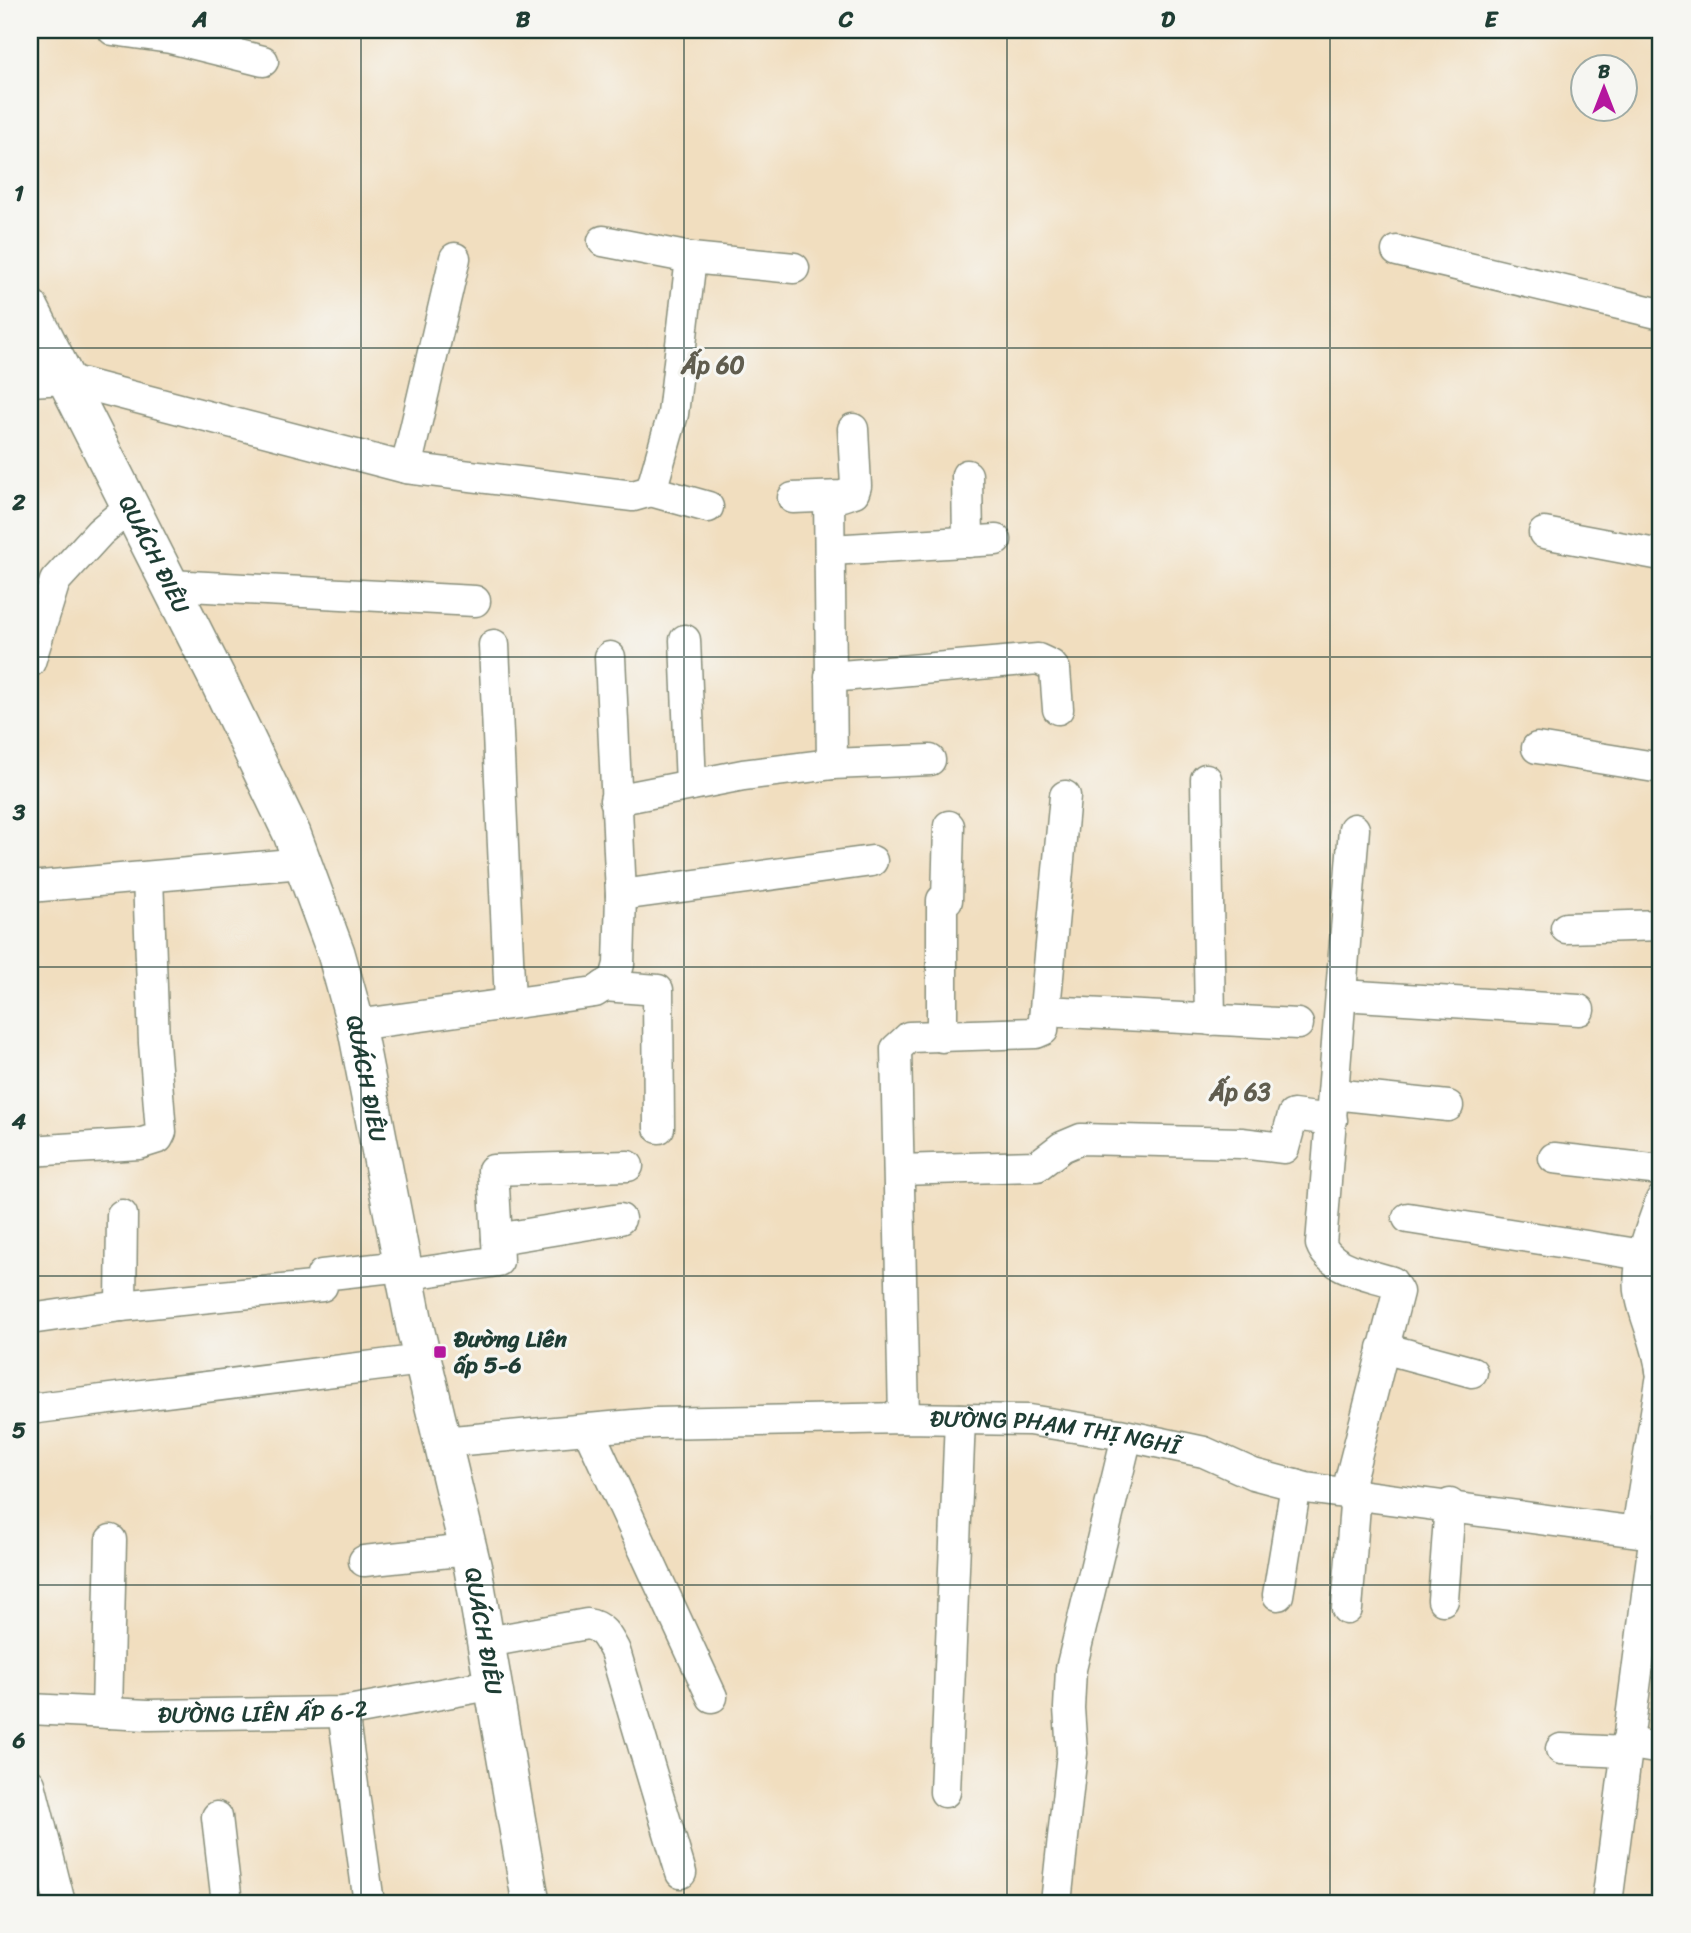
<svg xmlns="http://www.w3.org/2000/svg" width="1691" height="1933" font-family="Sriracha,sans-serif">
<rect width="100%" height="100%" fill="#f6f6f2"/>
<filter id="ink" filterUnits="userSpaceOnUse"><feTurbulence type="fractalNoise" baseFrequency=".0143" numOctaves="2"/><feDisplacementMap in="SourceGraphic" scale="14" xChannelSelector="R" yChannelSelector="G"/><feConvolveMatrix kernelMatrix="1 2 1 2 8 2 1 2 1" color-interpolation-filters="sRGB"/></filter>
<filter id="wash" filterUnits="userSpaceOnUse"><feTurbulence type="fractalNoise" baseFrequency=".00686" numOctaves="4" result="noise"/><feDisplacementMap in="SourceGraphic" scale="28" xChannelSelector="R" yChannelSelector="G"/><feGaussianBlur stdDeviation="1.57" result="paint"/><feColorMatrix in="noise" values="0 0 0 0 0 0 0 0 0 0 0 0 0 0 0 0 0 1.4 0 .05"/><feComposite in="paint" operator="in"/></filter>
<g filter="url(#wash)">
<rect width="100%" height="100%" fill="#f1debf"/>
</g>
<g filter="url(#ink)">
<g fill="none" stroke-linecap="round" stroke-linejoin="round">
<defs>
<g id="minor">
<path d="M113 30 170 38 263 61"/>
<path d="M603 241 691 258 794 268"/>
<path d="M1397 251 1661 314"/>
<path d="M30 381 65 379 406 468 633 496 651 491 673 414 691 258"/>
<path d="M406 468 455 258"/>
<path d="M967 475 968 542"/>
<path d="M651 491 708 507"/>
<path d="M829 497 832 764"/>
<path d="M793 498 842 496 854 492 856 486 853 429"/>
<path d="M1544 533 1661 555"/>
<path d="M831 550 996 540"/>
<path d="M170 585 475 601"/>
<path d="M685 640 691 785"/>
<path d="M494 645 510 1002"/>
<path d="M30 662 55 581 100 532 130 507"/>
<path d="M830 677 1038 659 1051 665 1055 670 1058 709"/>
<path d="M1537 748 1661 768"/>
<path d="M1206 779 1210 1020"/>
<path d="M615 800 743 775 832 764 930 760"/>
<path d="M30 887 302 863"/>
<path d="M621 895 872 861"/>
<path d="M1566 928 1661 925"/>
<path d="M604 986 658 990 659 1128"/>
<path d="M1342 995 1579 1010"/>
<path d="M1045 1011 1298 1024"/>
<path d="M356 1025 595 992 615 979 619 964 621 895 610 657"/>
<path d="M942 1037V900H947L949 826"/>
<path d="M1333 1094 1448 1106"/>
<path d="M30 1151 139 1144 158 1138 161 1132 154 1043 148 877"/>
<path d="M1554 1158 1661 1170"/>
<path d="M899 1170 1037 1166 1062 1147 1081 1139 1241 1143 1284 1148 1293 1115 1332 1120"/>
<path d="M1661 1200C1651 1230 1634 1265 1641 1297 1646 1323 1658 1341 1661 1371"/>
<path d="M1408 1218 1643 1255"/>
<path d="M497 1239 493 1170 628 1166"/>
<path d="M404 1275 498 1261 497 1239 620 1219"/>
<path d="M121 1306 122 1215"/>
<path d="M30 1319 121 1306 322 1286V1275L402 1266"/>
<path d="M1383 1348 1472 1372"/>
<path d="M30 1409 422 1360"/>
<path d="M904 1418 896 1049 909 1037 1036 1033 1043 1030 1065 796"/>
<path d="M588 1429 712 1697"/>
<path id="s1" d="M441 1442 656 1423 904 1418 1029 1420 1119 1434 1204 1452 1253 1474 1306 1488 1661 1535"/>
<path d="M1347 1492 1398 1292 1392 1282C1368 1274 1330 1269 1321 1244L1354 829"/>
<path d="M1637 1530 1661 1381"/>
<path d="M364 1561 468 1550"/>
<path d="M1278 1595 1296 1485"/>
<path d="M1443 1600 1450 1504"/>
<path d="M1347 1609 1356 1492"/>
<path d="M487 1642 587 1624C603 1626 608 1638 615 1651L681 1873"/>
<path id="s2" d="M30 1709 148 1715 343 1712 495 1684"/>
<path d="M343 1712 369 1903"/>
<path d="M107 1713 111 1540"/>
<path d="M1626 1743 1661 1749"/>
<path d="M1561 1749 1625 1752"/>
<path d="M30 1784 60 1903"/>
<path d="M945 1792 960 1419"/>
<path d="M217 1817 227 1903"/>
<path d="M1056 1903 1072 1753 1069 1708 1071 1669 1127 1436"/>
<path d="M1607 1903 1655 1533"/>
</g>
<g id="major">
<path id="s3" d="M30 308 218 680 292 834 336 953 356 1025 415 1328 473 1569 531 1903"/>
</g>
</defs>
<!-- minor casing -->
<use href="#minor" stroke="#888e7a" stroke-width="33"/>
<!-- major casing -->
<use href="#major" stroke="#888e7a" stroke-width="40"/>
<!-- minor -->
<use href="#minor" stroke="#fff" stroke-width="30"/>
<!-- major -->
<use href="#major" stroke="#fff" stroke-width="37"/>
</g>
</g>
<!-- grid -->
<path fill="none" stroke="#1f3d34" stroke-width="2" stroke-opacity="0.55" d="M361 30V1903M684 30V1903M1007 30V1903M1330 30V1903M30 348H1661M30 657H1661M30 967H1661M30 1276H1661M30 1585H1661"/>
<!-- markers -->
<rect fill="#b5179e" stroke="#f6f6f2" stroke-width="2.5" x="433" y="1345" width="14" height="14" rx="3.5"/>
<g text-anchor="middle" dominant-baseline="central" stroke-width="6" stroke-linejoin="round" paint-order="stroke">
<!-- street labels -->
<g font-size="23" fill="#1f3d34" stroke="#f6f6f2">
<text stroke="none"><textPath href="#s3" startOffset="276">QUÁCH ĐIÊU</textPath></text>
<text stroke="none"><textPath href="#s3" startOffset="844">QUÁCH ĐIÊU</textPath></text>
<text stroke="none"><textPath href="#s1" startOffset="616">ĐƯỜNG PHẠM THỊ NGHĨ</textPath></text>
<text stroke="none"><textPath href="#s3" startOffset="1409">QUÁCH ĐIÊU</textPath></text>
<text stroke="none"><textPath href="#s2" startOffset="233">ĐƯỜNG LIÊN ẤP 6-2</textPath></text>
</g>
<!-- poi labels -->
<g font-size="23" font-weight="bold" fill="#1f3d34" stroke="#f6f6f2" text-anchor="start">
<text x="454" y="1339">Đường Liên<tspan x="454" dy="26">ấp 5-6</tspan></text>
</g>
<!-- neighbourhood labels -->
<g font-size="24" font-weight="bold" fill="#605d4f" stroke="#f6f6f2">
<text x="713" y="365">Ấp 60</text>
<text x="1240" y="1092">Ấp 63</text>
</g>
</g>
<!-- margin -->
<rect width="1691" height="1933" fill="none" stroke="#f6f6f2" stroke-width="77"/>
<!-- north arrow -->
<g transform="translate(1604 88)"><circle r="33" fill="#f6f6f2" stroke="#a0aca6" stroke-width="2"/>
<path d="M0-5L12 26L0 18L-12 26Z" fill="#b5179e"/>
<text y="-10" font-size="19" font-weight="bold" text-anchor="middle" fill="#1f3d34">B</text>
</g>
<rect x="38" y="38" width="1614" height="1857" fill="none" stroke="#1f3d34" stroke-width="2.5"/>
<g font-size="23" text-anchor="middle" font-weight="bold" fill="#1f3d34">
<text x="200" y="27">A</text>
<text x="523" y="27">B</text>
<text x="846" y="27">C</text>
<text x="1168" y="27">D</text>
<text x="1491" y="27">E</text>
<text x="19" y="201">1</text>
<text x="19" y="510">2</text>
<text x="19" y="820">3</text>
<text x="19" y="1129">4</text>
<text x="19" y="1438">5</text>
<text x="19" y="1748">6</text>
</g>
</svg>
